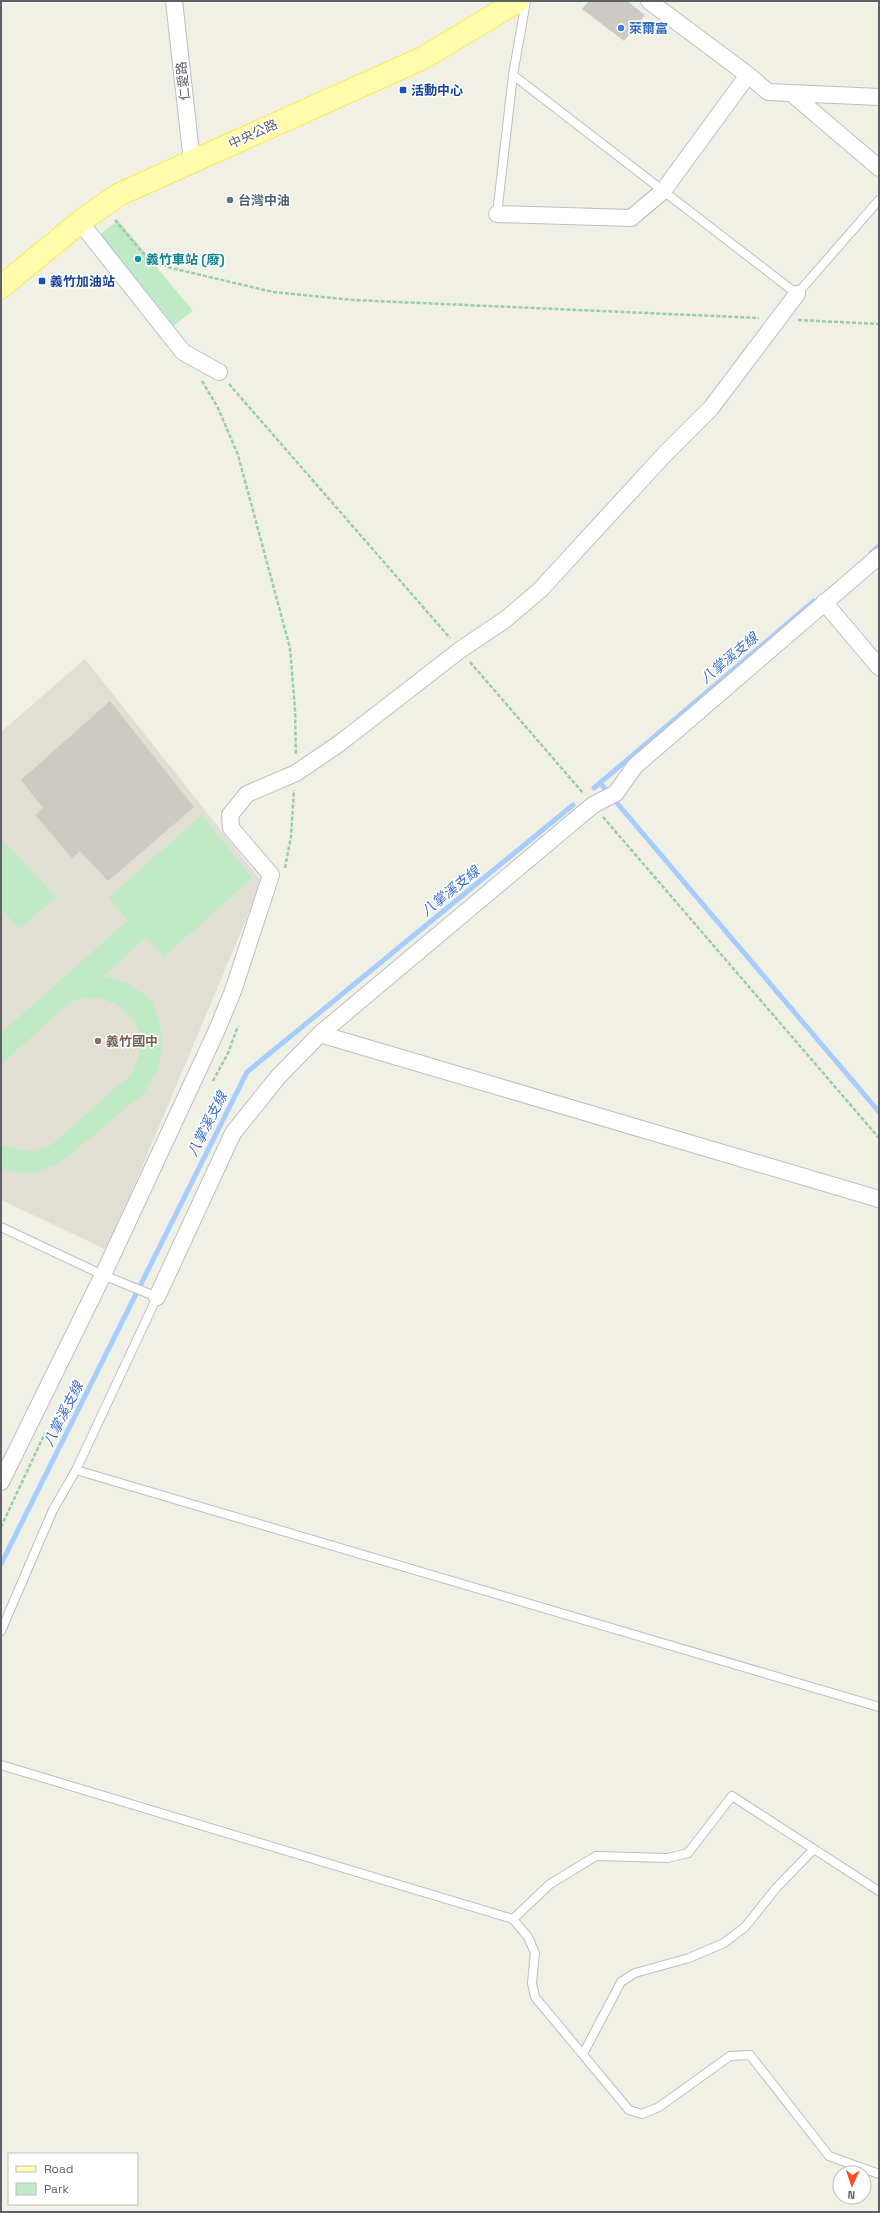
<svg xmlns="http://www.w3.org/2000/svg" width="880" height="2213" font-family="'Space Grotesk','Noto Sans TC',sans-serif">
<rect width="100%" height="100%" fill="#f1f0e5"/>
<!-- education -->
<path fill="#e1dfd4" d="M85 659 262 882 107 1250 1 1200V732Z"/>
<!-- green -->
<path fill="#c0eac5" d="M118 220 193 311 172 327 97 237Z
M202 815 252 878 164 957 145 938 104 976 131 985 152 1001 160 1022 162 1046 158 1070 144 1093 67 1157 53 1166 33 1173 10 1171 1 1168V1145L34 1152 50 1146 130 1075 139 1056 141 1036 134 1020 119 1006 104 999 80 998 64 1007 1 1065V1033L128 920 108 898Z
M4 841 56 897 19 929 1 908V843Z"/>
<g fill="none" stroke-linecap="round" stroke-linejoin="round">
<!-- stream -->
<path stroke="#a7cdff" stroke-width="5" d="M871 553 879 546
M600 783 879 1112
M594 788 814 601
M1 1564 247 1072 573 805"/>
</g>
<!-- building -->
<path fill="#cccac2" d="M589 1H627L645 15 624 41 582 9Z
M110 701 194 807 108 881 80 851 72 858 35 815 43 808 21 780Z"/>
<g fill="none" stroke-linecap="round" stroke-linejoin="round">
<defs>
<path id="service" d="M513 75 797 294 879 200
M497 214 513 75 526 1
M1 1227 103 1275 157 1297 76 1470 53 1510 1 1631
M76 1470 879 1707
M1 1765 513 1919 550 1884 596 1856 668 1858 688 1853 732 1796 879 1891
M513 1919 528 1937 535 1953 532 1983 535 1997 629 2110 642 2114 659 2107 730 2056 750 2055 829 2156 879 2174
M583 2054 621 1982 635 1973 689 1958 724 1943 745 1927 777 1887 814 1849"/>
<path id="minor" d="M174 1 192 162
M649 1 748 75 768 92 879 97
M791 93 879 168
M497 214 631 218 663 191 748 75
M80 222 183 352 219 372
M824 602 879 667
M320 1034 879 1199
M157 1297 233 1133 278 1077 320 1034 593 805 616 793 635 766 879 556
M1 1482 103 1275 216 1032 233 991 271 875 231 828 230 815 247 794 296 773 340 743 460 650 506 619 540 590 664 455 711 408 797 294"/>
<path id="primary" d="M1 287 80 222 118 195 423 58 518 1"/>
</defs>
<!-- service casing -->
<use href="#service" stroke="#bdbec5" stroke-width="10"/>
<!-- minor casing -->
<use href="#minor" stroke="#bdbec5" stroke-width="18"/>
<!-- primary casing -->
<use href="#primary" stroke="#ffe650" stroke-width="24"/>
<!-- path -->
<path stroke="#97ccae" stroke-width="2.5" stroke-dasharray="4 2" stroke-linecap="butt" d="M115 220 143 253 167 267 273 292 353 300 759 318
M798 320 879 324
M202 381 218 408 238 455 290 648 295 710 296 755
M229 384 450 638
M470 662 583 793
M603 817 879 1138
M285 868 291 836 294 790
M213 1081 228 1053 238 1026
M1 1527 45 1433"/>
<!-- service -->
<use href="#service" stroke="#fff" stroke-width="8"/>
<!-- minor -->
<use href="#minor" stroke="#fff" stroke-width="16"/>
<!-- primary -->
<use href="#primary" stroke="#fffdac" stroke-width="22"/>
</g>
<!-- markers -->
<circle fill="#3f7fe0" stroke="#fff" stroke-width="1.5" cx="621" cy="28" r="4"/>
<g fill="#1a4fb4" stroke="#fff" stroke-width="1.5">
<rect x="399" y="86" width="8" height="8" rx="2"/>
<rect x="38" y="277" width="8" height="8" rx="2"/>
</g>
<circle fill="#5c6f8a" stroke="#fff" stroke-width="1.5" cx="230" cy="200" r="4"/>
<circle fill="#0f9aa8" stroke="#fff" stroke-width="1.5" cx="138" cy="259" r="4"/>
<circle fill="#8d6e63" stroke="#fff" stroke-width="1.5" cx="98" cy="1041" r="4"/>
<g text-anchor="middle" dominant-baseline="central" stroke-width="3" stroke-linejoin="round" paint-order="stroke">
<!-- shop labels -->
<g font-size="13" font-weight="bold" fill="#366cbe" stroke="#fff" text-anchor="start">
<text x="629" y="28">萊爾富</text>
</g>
<!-- street labels -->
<g font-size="13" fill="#5d6067" stroke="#fff">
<text transform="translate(183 81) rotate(-96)">仁愛路</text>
<text transform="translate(253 134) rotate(-24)">中央公路</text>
</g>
<!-- transit labels -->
<g font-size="13" font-weight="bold" fill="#164399" stroke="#fff" text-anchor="start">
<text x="411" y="90">活動中心</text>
<text x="50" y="281">義竹加油站</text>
</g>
<!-- service labels -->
<g font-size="13" font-weight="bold" fill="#4e5e75" stroke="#fff" text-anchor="start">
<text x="238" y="200">台灣中油</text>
</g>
<!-- culture labels -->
<g font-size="13" font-weight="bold" fill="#0d838f" stroke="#fff" text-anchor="start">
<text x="146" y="259">義竹車站 (廢)</text>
</g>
<!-- education labels -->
<g font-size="13" font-weight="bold" fill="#785e54" stroke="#fff" text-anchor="start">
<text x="106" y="1041">義竹國中</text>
</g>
<!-- water labels -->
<g font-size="14" font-style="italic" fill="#3d70cf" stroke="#fff">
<text transform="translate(729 658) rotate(-40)">八掌溪支線</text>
<text transform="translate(450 891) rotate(-39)">八掌溪支線</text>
<text transform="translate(207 1124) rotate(-63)">八掌溪支線</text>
<text transform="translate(63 1414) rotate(-63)">八掌溪支線</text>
</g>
</g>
<!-- border -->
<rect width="880" height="2213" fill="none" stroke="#5d6067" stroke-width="4"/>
<!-- legend -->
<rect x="8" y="2153" width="130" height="52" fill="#ffffff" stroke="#bebfc2"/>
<rect x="16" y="2166" width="20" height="6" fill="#fffdac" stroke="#bebfc2"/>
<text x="44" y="2173" font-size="12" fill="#5d6067">Road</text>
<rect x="16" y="2183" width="20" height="12" fill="#c0eac5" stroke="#bebfc2"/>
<text x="44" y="2193" font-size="12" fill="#5d6067">Park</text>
<!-- north arrow -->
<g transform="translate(852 2185) rotate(183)"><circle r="19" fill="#ffffff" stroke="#bebfc2"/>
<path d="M0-3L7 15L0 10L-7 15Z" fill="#fa5022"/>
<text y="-6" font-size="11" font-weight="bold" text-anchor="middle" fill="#5d6067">N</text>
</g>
</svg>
